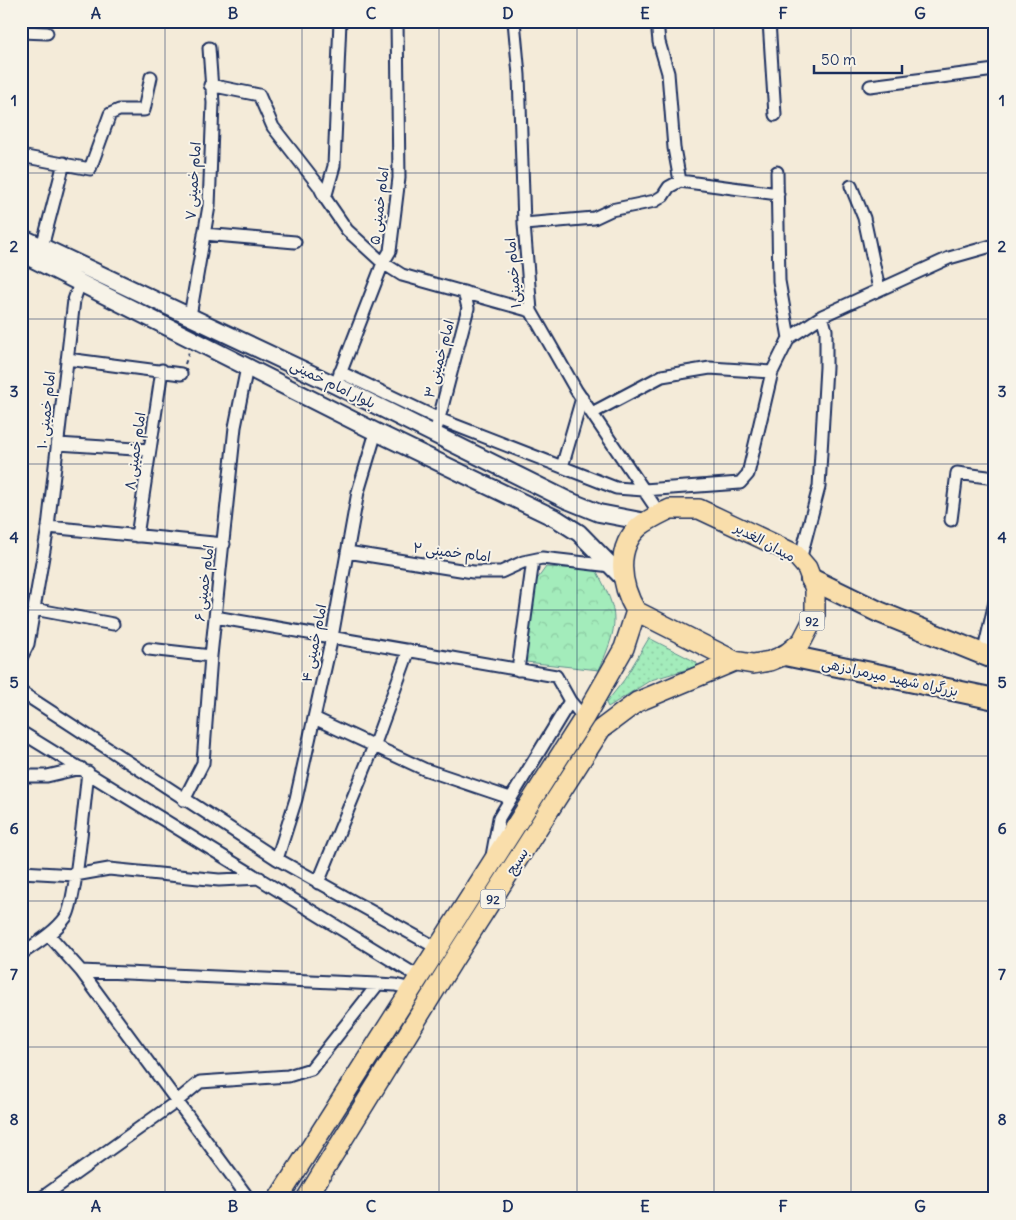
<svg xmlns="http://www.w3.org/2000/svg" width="1016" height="1220" font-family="Delius,'Playpen Sans Arabic',sans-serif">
<defs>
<pattern id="grass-dots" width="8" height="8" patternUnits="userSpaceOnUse" patternTransform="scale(1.25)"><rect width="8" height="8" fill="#a3ecbb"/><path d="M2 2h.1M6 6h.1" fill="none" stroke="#8ccba3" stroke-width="1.8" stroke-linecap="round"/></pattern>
<pattern id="park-crowns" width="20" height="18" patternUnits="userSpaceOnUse" patternTransform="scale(1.25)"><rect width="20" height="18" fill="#a3ecbb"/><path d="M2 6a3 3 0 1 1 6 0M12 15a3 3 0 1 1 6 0" fill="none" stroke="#8ccba3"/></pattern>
</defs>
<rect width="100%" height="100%" fill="#f4ebd9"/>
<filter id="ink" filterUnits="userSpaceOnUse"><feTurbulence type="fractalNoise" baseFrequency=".02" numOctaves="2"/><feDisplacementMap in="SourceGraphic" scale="10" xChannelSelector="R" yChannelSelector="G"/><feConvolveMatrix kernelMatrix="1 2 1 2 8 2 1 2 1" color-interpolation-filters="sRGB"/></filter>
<g filter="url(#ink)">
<!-- grass -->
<path fill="url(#grass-dots)" stroke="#5f8e8c" d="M649 638 696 662 698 666 651 680 608 707 606 703 624 680Z"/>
<!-- park -->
<path fill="url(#park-crowns)" stroke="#5f8e8c" d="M546 567 596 570C620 614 619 624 599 670L526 662 533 585Z"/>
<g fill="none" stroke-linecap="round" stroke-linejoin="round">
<defs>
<path id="minor" d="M514 21 519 75 524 224 531 311 576 390 660 514
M657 21 659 42 668 73 674 148 680 181
M769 21 775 115
M21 32 47 33
M210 85 259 95 273 127 319 186 325 198 347 230 383 263 402 275 531 311
M870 86 995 70
M21 156 90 169 110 114 119 110H144L151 77
M777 172 779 281 789 338
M851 186 864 218 879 289
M325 198 334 166 340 21
M524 224 594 218 611 210 655 201 663 196 669 187 680 181 778 194
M204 234 295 242
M42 247 64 163
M190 316 209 206 213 103 209 48
M67 359 181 374
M340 372 439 419 616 488 644 490 740 483 748 474 772 372 789 338 822 316 949 258 995 245
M338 379 383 263 390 251 399 178 397 21
M592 413 662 376 710 368 772 372
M437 426 468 308 464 292
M58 444 150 450
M562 467 582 398
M951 520 957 473 995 478
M48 527 224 544
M137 536 162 370
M347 552 473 572H501L523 562 542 558 611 566
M800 560 819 487 826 367V330L822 316
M34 609 113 624
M215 617 556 676 570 701 584 718
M149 649 211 656
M983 655 995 602
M21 658 28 644 48 527 74 300 80 283
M518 670 533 560
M21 692 277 859 437 948
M314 718 424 769 510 798
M21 732 419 977
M21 776H47L81 768
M184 800 203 763 211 656 235 427 247 367
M492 856 499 818 570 701
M277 859 296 799 332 637 358 492 376 432
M21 872 75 875 109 869 219 880 260 878
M318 883 374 746 409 650
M49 935 81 971 378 984 395 985 412 989
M21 954C37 943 54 933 66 917 76 903 85 796 88 772
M81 971 249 1199
M40 1199 176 1102 200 1082 288 1076 311 1069 378 984"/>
<path id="secondary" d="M21 237 335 385 567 500 599 513 646 522
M21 253 376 432 557 519 579 533 622 577"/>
<path id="primary" d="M670 509H699L795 554 807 568 815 589V616L802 641 785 655 770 661 753 664 735 661 636 611C621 586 614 548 640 526 649 519 660 514 670 509Z
M278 1199 584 718 624 648 636 611
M306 1199 454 959 601 729 637 702 735 661"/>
<path id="trunk" d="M811 579 879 612 995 659
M785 655 995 699"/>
</defs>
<!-- minor casing -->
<use href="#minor" stroke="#1b2f5e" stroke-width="15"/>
<!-- secondary casing -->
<use href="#secondary" stroke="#1b2f5e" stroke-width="20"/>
<!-- primary casing -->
<use href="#primary" stroke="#1b2f5e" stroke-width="22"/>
<!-- trunk casing -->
<use href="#trunk" stroke="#1b2f5e" stroke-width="24"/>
<!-- path -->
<path stroke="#1b2f5e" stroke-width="2" stroke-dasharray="4 4" stroke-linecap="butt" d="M185 364 189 352"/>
<!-- minor -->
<use href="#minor" stroke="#f7f3e8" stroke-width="11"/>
<!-- secondary -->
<use href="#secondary" stroke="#f7f3e8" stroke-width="16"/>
<!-- primary -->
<use href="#primary" stroke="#f9deab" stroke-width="19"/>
<!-- trunk -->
<use href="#trunk" stroke="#f9deab" stroke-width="20"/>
</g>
</g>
<!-- grid -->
<path fill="none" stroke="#1b2f5e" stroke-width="1" stroke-opacity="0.55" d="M165 21V1199M302 21V1199M439 21V1199M577 21V1199M714 21V1199M851 21V1199M21 173H995M21 319H995M21 464H995M21 610H995M21 756H995M21 901H995M21 1047H995"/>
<g text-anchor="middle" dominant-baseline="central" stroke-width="4" stroke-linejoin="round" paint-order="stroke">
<!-- shield labels -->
<g fill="#f7f3e8" stroke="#5d6a87" stroke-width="1">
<rect x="799.5" y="611.5" width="25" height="19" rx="4"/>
<rect x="480.5" y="889.5" width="25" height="19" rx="4"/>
</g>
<g font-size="12" font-weight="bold" fill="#1b2f5e">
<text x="812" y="621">92</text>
<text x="493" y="899">92</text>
</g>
<!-- street labels -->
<g font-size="14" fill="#1b2f5e" stroke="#f7f3e8">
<text transform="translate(193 181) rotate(-86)">امام خمینی ۷</text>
<text transform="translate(379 206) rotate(-83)">امام خمینی ۵</text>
<text transform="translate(513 273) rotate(-95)">امام خمینی۱</text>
<text transform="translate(439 359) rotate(-75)">امام خمینی ۳</text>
<text transform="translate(333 384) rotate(26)">بلوار امام خمینی</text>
<text transform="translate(46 410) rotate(-84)">امام خمینی ۱۰</text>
<text transform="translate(135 451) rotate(-82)">امام خمینی ۸</text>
<text transform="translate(765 542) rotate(28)">میدان الغدیر</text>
<text transform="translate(452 552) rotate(7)">امام خمینی ۲</text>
<text transform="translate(204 583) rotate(-83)">امام خمینی ۶</text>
<text transform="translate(314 643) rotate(-79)">امام خمینی ۴</text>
<text transform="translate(890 677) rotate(12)">بزرگراه شهید میرمرادزهی</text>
<text transform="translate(517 861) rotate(-57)">بسیج</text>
</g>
</g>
<!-- margin -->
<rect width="1016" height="1220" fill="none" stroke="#f7f3e8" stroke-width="55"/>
<!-- scale -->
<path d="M814 65v8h88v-8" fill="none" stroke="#1b2f5e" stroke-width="2.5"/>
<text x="821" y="65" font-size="15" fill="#1b2f5e" stroke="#f7f3e8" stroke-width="4" paint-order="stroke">50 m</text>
<rect x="28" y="28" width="960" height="1164" fill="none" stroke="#1b2f5e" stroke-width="2"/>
<g font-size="16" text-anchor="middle" font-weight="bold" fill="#1b2f5e">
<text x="96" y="19">A</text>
<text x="233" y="19">B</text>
<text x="371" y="19">C</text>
<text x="508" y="19">D</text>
<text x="645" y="19">E</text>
<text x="783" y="19">F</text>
<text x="920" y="19">G</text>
<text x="14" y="106">1</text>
<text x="1002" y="106">1</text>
<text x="14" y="252">2</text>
<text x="1002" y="252">2</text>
<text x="14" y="397">3</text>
<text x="1002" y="397">3</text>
<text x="14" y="543">4</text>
<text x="1002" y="543">4</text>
<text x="14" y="688">5</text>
<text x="1002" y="688">5</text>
<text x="14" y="834">6</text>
<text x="1002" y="834">6</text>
<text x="14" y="980">7</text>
<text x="1002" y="980">7</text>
<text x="14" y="1125">8</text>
<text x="1002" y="1125">8</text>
<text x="96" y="1212">A</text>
<text x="233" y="1212">B</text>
<text x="371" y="1212">C</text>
<text x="508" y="1212">D</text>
<text x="645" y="1212">E</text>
<text x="783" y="1212">F</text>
<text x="920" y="1212">G</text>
</g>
</svg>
